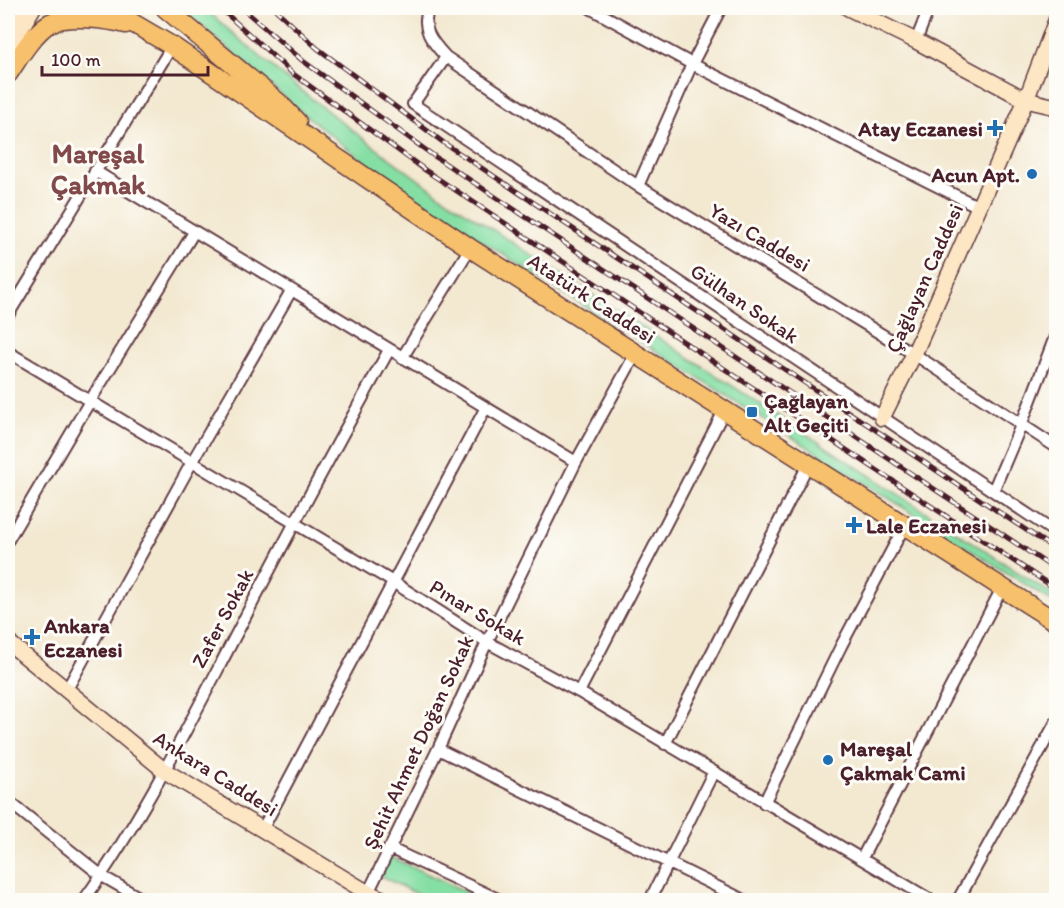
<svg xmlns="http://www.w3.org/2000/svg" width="1064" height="908" font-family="Itim,sans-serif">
<rect width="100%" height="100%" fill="#fdfcf7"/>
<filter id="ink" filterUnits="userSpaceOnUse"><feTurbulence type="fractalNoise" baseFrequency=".0167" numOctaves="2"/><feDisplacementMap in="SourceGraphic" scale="12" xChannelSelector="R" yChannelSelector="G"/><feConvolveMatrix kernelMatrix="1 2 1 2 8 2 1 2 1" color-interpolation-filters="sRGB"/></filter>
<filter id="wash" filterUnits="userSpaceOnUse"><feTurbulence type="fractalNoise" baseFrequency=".008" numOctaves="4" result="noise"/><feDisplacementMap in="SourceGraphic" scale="24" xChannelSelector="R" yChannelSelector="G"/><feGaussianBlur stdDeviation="1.35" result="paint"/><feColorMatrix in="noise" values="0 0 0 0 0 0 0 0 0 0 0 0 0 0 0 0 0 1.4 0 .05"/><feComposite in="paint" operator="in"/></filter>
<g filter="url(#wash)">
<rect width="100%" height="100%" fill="#f3e8d0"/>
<!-- green -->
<path fill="#85dfa4" stroke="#687f68" stroke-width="1.5" d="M181 8H204C280 76 360 138 443 197L1056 597V604L398 188 304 114Z
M386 855 484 900H428L377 874Z"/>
</g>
<g filter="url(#ink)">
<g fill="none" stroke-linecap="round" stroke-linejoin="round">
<defs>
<path id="street" d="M429 8C420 28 432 42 446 57L638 186 914 354 1056 447
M590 8 692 64 979 207
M916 41 929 8
M446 57 413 104 1056 533
M95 171 576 462
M638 186 692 64 721 8
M8 315 172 46
M8 352 393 582 487 642 579 692 931 900
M402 358 470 248
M993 491 1022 423 1056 334
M8 540 90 401 194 232
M66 691 192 462 291 291
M579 692 725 409
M665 744 809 463
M438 749 744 900
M8 801 102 876 144 900
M764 803 841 646 905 525
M263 828 485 409
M389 848 500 900
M862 858 1002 588
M368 893 438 749 487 642 576 462 636 353
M84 900C145 815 191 720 240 627 288 534 338 442 389 350
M650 900 713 773
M958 900 1056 722"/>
<path id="secondary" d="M848 8 916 41 1026 100 1056 107
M8 23 16 8
M8 50 33 8
M882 418 914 354 1026 100 1056 21
M8 642 165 771 368 893 385 900"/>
<path id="primary" d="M107 8 172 46 470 248 1056 622
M165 8 279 103 297 122
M8 74C18 59 34 32 50 23 67 14 107 19 126 24"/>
</defs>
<!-- street casing -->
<use href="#street" stroke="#633d44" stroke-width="14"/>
<!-- secondary casing -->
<use href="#secondary" stroke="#633d44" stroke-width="18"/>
<!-- primary casing -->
<use href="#primary" stroke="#633d44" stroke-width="21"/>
<!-- street -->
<use href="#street" stroke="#fff" stroke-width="10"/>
<!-- secondary -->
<use href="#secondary" stroke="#fce6c4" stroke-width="15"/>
<!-- primary -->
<use href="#primary" stroke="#f7c06c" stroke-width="18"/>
<defs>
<path id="rail" d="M220 8 292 73 425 170 1056 589
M242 8 303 61 434 156 1056 570
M274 8 317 48 444 143 1056 550"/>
</defs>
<!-- rail casing -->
<use href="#rail" stroke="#4a1f2b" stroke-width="5"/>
<!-- rail -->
<use href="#rail" stroke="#fdfcf7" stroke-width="3" stroke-dasharray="9" stroke-linecap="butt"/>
</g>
</g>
<!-- markers -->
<g fill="#1f6fb2" stroke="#fdfcf7" stroke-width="2">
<path d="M992 119h6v6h6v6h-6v6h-6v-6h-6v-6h6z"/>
<circle cx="1032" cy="174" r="6"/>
<rect x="746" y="406" width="12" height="12" rx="3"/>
<path d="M851 516h6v6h6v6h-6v6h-6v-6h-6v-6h6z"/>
<path d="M29 628h6v6h6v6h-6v6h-6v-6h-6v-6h6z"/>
<circle cx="828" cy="760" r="6"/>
</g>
<g text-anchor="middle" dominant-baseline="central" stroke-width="6" stroke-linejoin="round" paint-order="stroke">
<!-- poi labels -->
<g font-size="21" font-weight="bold" fill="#4a1f2b" stroke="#fdfcf7" text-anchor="start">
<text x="983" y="128" text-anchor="end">Atay Eczanesi</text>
<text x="1020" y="174" text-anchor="end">Acun Apt.</text>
<text x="764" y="400">Çağlayan<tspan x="764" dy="24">Alt Geçiti</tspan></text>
<text x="866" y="525">Lale Eczanesi</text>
<text x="44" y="625">Ankara<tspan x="44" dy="24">Eczanesi</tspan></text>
<text x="840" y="748">Mareşal<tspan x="840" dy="24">Çakmak Cami</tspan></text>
</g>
<!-- street labels -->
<g font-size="21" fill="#4a1f2b" stroke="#fdfcf7">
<text transform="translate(760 237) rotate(31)">Yazı Caddesi</text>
<text transform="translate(924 278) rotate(-66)">Çağlayan Caddesi</text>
<text transform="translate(592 298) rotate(33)">Atatürk Caddesi</text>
<text transform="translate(745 303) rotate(34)">Gülhan Sokak</text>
<text transform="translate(478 612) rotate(31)">Pınar Sokak</text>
<text transform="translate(222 618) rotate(-62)">Zafer Sokak</text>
<text transform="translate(418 742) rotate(-65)">Şehit Ahmet Doğan Sokak</text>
<text transform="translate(216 773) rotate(32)">Ankara Caddesi</text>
</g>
<!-- district labels -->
<g font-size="27" font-weight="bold" fill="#82494b" stroke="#fdfcf7">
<text x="98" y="153">Mareşal<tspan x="98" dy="31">Çakmak</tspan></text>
</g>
</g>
<!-- margin -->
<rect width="1064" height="908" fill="none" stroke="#fdfcf7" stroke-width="30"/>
<!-- scale -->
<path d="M42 66v9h166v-9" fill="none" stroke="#4a1f2b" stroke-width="3"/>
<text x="51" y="66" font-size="18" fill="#4a1f2b" stroke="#fdfcf7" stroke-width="4.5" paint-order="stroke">100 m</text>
</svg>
